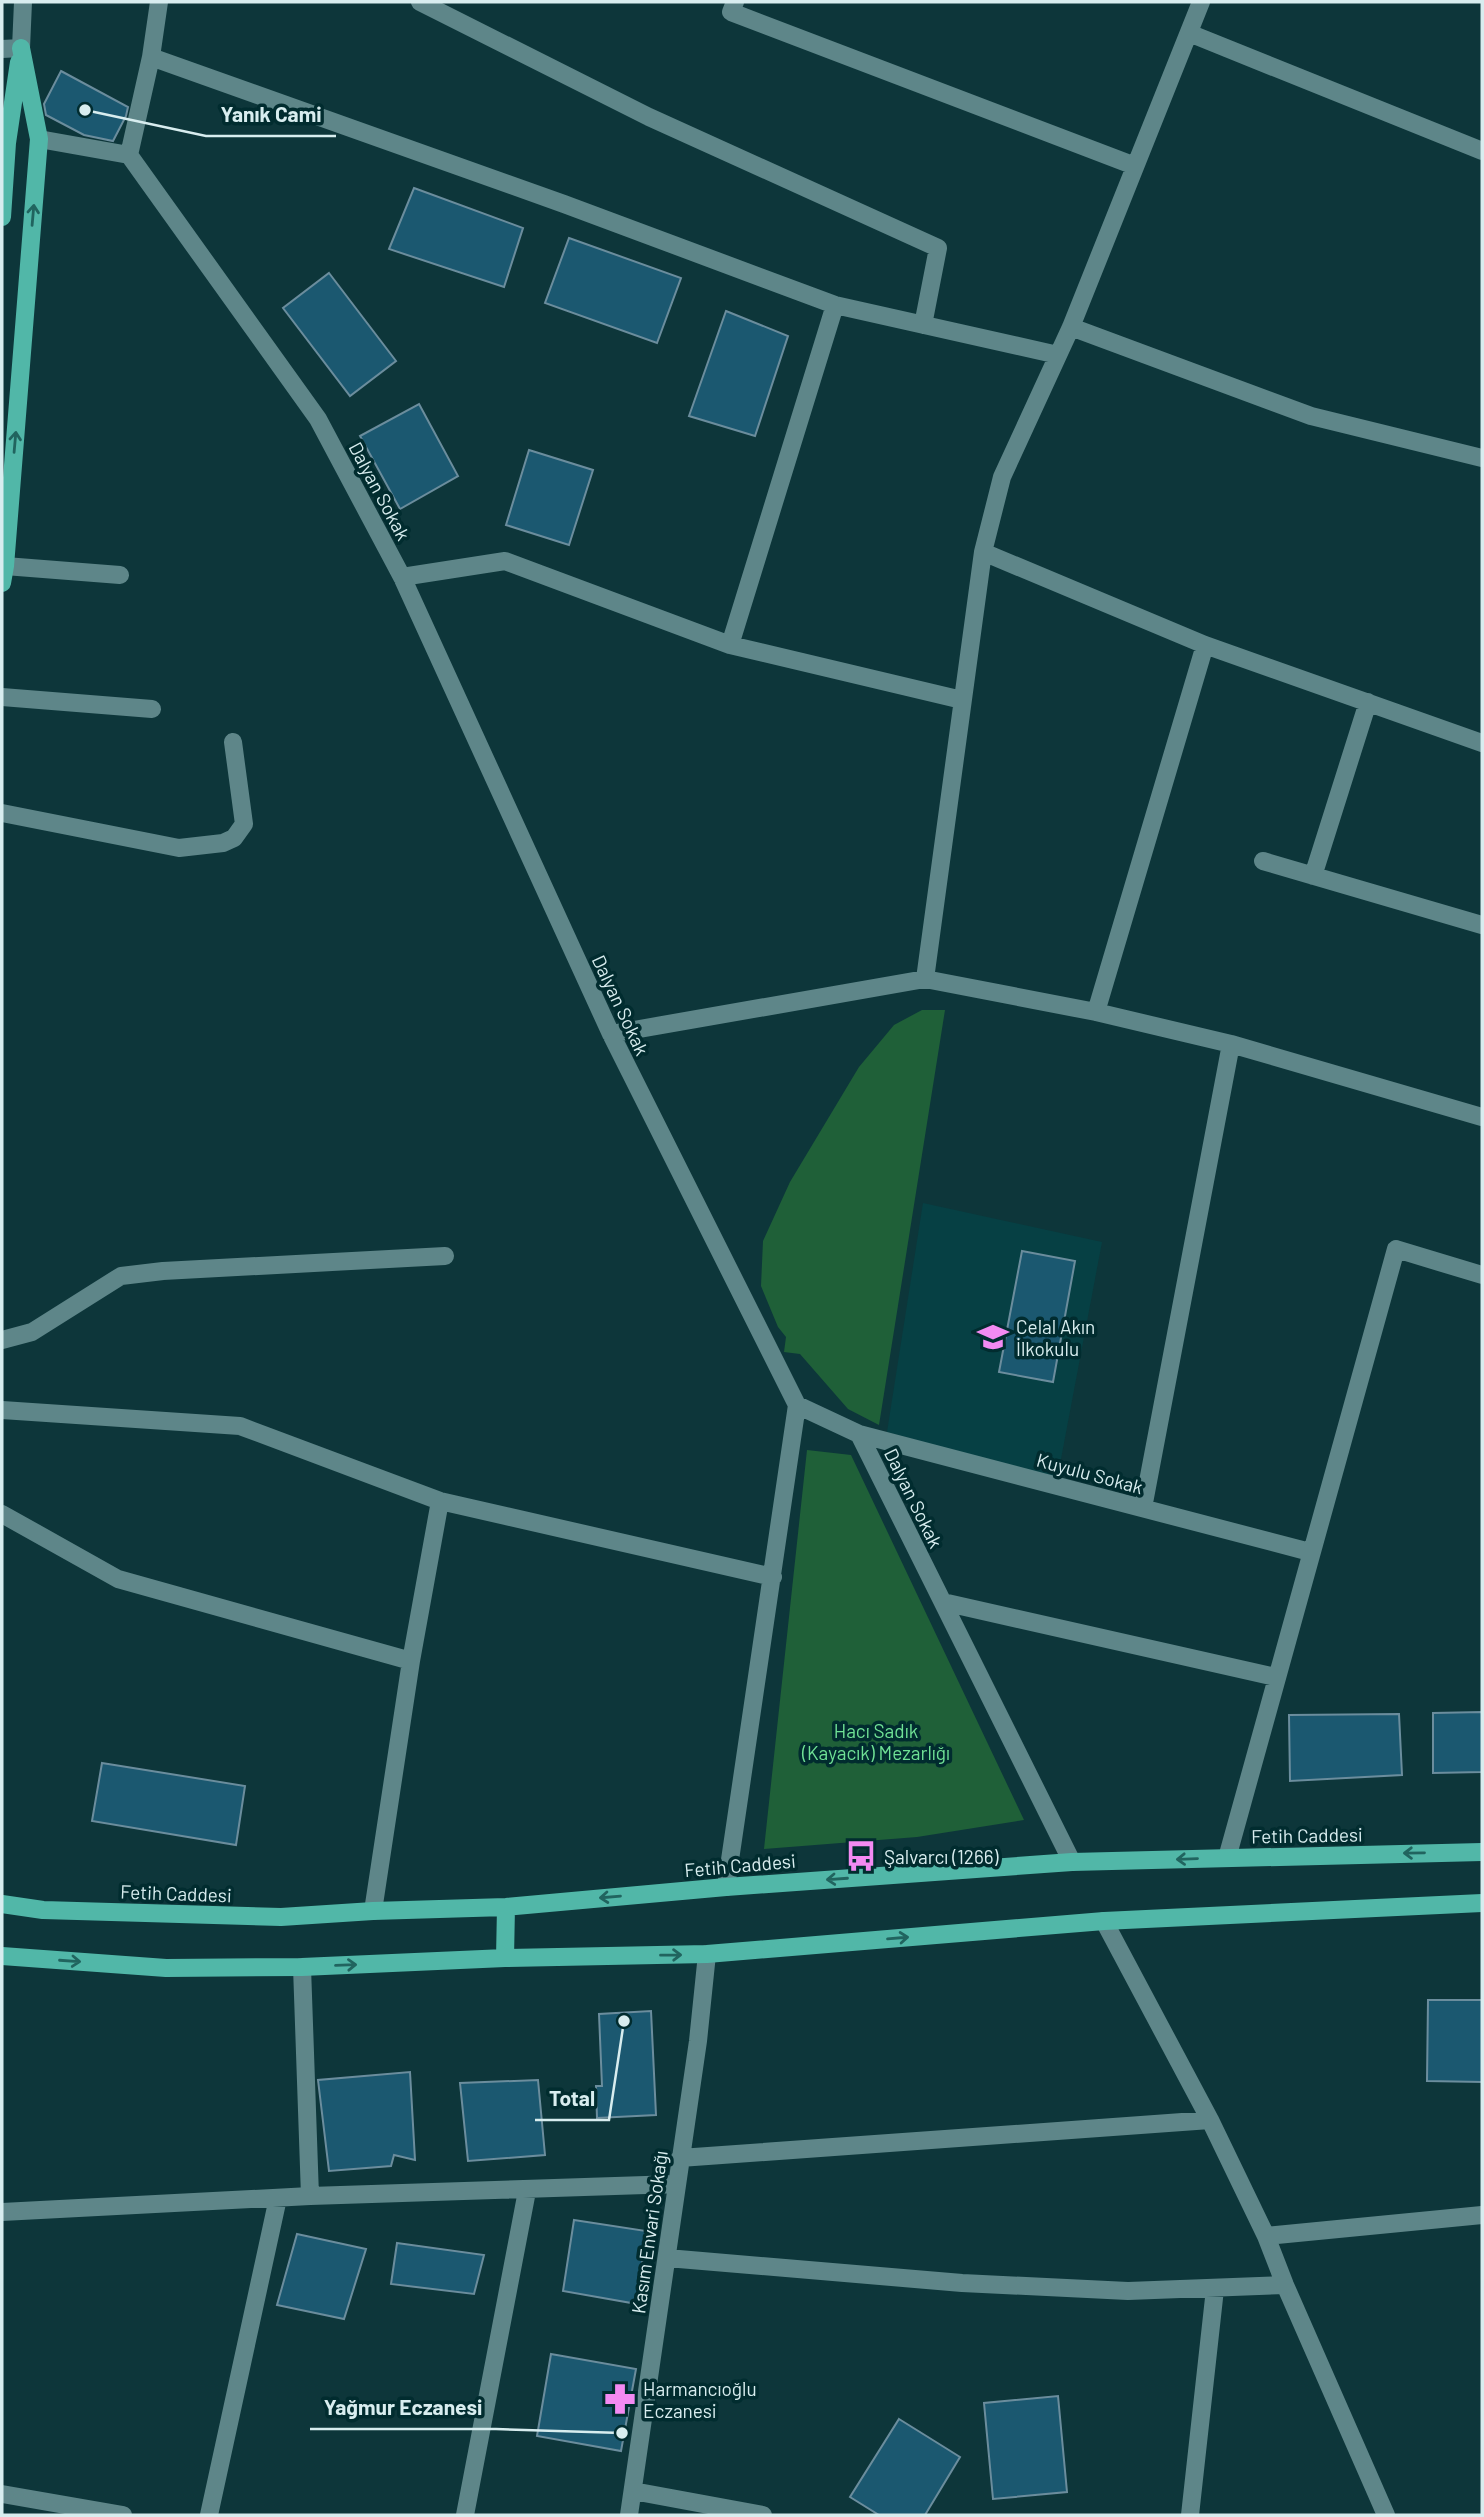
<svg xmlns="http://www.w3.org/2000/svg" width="1484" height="2517" font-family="Barlow,sans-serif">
<rect width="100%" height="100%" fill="#0d363a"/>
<!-- built -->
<path fill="#064044" d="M923 1203 1102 1242 1057 1480 887 1432Z"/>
<!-- green -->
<path fill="#1f6038" d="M922 1010H945L879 1425 848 1409 800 1354 784 1352 786 1337 778 1327 761 1286 763 1241 790 1182 859 1067 894 1025Z
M807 1450 851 1455 1024 1820 917 1837 764 1849Z"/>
<!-- building -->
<path fill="#1b5870" stroke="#6b8d9d" stroke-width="2" d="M61 71 128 107 126 116 113 141 84 135 46 115 44 104Z
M414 188 523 228 504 287 389 249Z
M569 238 681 278 657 343 545 303Z
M329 273 396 361 350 396 283 308Z
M726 311 788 336 755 436 689 416Z
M419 404 458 476 400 509 360 436Z
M529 450 593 470 569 545 506 525Z
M1022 1251 1075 1261 1053 1382 999 1372Z
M1482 1712V1772L1433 1773V1713Z
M1399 1714 1402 1775 1290 1781 1289 1715Z
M102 1763 245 1786 236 1845 92 1821Z
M1428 2000H1482V2082L1427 2081Z
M651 2011 656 2115 597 2118 596 2086H602L599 2014Z
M410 2072 415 2160 394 2155 391 2166 329 2171 318 2080Z
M538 2080 545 2155 468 2161 460 2083Z
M574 2220 646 2231 637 2304 563 2291Z
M297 2234 366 2249 344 2319 277 2305Z
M397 2243 484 2255 474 2294 391 2284Z
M551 2354 636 2369 621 2451 537 2436Z
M1058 2396 1067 2492 993 2499 984 2403Z
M899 2419 960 2457 925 2515H879L850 2497Z"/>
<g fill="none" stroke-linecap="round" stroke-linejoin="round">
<!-- minor -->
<path stroke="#5e8689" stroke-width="18" d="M420 2 649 117 938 248 923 325
M735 2 731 12 1135 166
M1189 33 1482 151
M2 49 21 48 23 2
M151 57 564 204 835 305 1058 355
M39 139 129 155 151 57 159 2
M129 155 318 419 402 577 611 1034 797 1405 859 1434 1072 1862
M1071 327 1311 416 1482 458
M983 552 1205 645 1482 743
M5 566 120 575
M402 577 505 561 730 645 962 700
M730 645 835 305
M2 697 152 709
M2 813 179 848 223 843 234 838 244 824 233 742
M1263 861 1482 925
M1313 876 1368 702
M925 979 983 552 1002 477 1071 327 1201 2
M1096 1012 1205 645
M611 1034 925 979 1096 1012 1231 1044 1482 1117
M2 1340 32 1332 121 1276 163 1271 445 1256
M2 1410 240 1426 440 1501 773 1577
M859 1434 1310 1552
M1143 1508 1231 1044
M2 1514 118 1579 411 1661
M943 1602 1275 1677
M1227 1858 1396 1249 1482 1275
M726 1887 797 1405
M373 1911 411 1661 440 1501
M1104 1921 1210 2120 1266 2236 1285 2285 1386 2515
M302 1967 310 2196
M680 2158 1210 2120
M2 2212 310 2196 676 2184
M1266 2236 1482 2215
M667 2258 962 2283 1128 2291 1285 2285
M633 2491 763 2515
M2 2494 123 2515
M209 2515 278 2198
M465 2515 527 2191
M629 2515 698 2041 707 1954
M1190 2515 1215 2289"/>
<!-- major -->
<path stroke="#51b7a8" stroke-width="18" d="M2 217 7 143 19 62
M2 583 5 566 39 139 21 48
M2 1904 43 1910 281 1917 373 1911 506 1907 726 1887 1072 1862 1482 1852
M2 1956 166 1968 302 1967 505 1958 707 1954 1104 1921 1482 1903
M505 1958 506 1907"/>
</g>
<!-- one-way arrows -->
<defs><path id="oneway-shaft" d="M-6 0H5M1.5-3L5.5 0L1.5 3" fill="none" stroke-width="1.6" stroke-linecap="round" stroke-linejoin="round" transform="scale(1.75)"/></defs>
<g stroke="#21645f">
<use href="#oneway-shaft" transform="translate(33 215) rotate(-85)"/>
<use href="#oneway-shaft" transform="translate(15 442) rotate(-85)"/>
<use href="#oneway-shaft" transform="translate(1414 1853) rotate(179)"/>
<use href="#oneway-shaft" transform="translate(1187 1859) rotate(178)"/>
<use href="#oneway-shaft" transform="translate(837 1879) rotate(176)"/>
<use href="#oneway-shaft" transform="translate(610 1897) rotate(175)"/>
<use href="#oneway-shaft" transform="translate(898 1938) rotate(-5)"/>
<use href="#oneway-shaft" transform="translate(671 1955) rotate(-1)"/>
<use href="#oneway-shaft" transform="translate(70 1961) rotate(4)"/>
<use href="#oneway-shaft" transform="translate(346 1965) rotate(-2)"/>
</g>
<!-- icons -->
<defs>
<symbol id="school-bare" viewBox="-9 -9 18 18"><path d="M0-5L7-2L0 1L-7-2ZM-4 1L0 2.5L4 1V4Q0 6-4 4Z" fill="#f38af2" stroke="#012c2f" stroke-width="2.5" paint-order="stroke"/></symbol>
<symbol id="bus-bare" viewBox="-9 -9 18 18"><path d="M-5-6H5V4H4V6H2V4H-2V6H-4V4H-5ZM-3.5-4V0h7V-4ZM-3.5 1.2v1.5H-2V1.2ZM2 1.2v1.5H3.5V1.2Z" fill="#f38af2" stroke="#012c2f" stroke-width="2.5" paint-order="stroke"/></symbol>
<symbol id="pharmacy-bare" viewBox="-9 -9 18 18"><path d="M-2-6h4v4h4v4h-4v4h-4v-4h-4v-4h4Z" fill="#f38af2" stroke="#012c2f" stroke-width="2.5" paint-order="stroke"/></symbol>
</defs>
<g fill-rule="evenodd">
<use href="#school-bare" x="971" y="1315" width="44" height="44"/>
<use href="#bus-bare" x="839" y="1834" width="44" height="44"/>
<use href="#pharmacy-bare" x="598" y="2377" width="44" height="44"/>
</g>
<g text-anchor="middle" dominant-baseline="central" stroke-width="7" stroke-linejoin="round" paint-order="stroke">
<!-- street labels -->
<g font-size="19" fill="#d8edef" stroke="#012c2f">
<text transform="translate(380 491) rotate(62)">Dalyan Sokak</text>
<text transform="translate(621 1005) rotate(65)">Dalyan Sokak</text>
<text transform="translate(1090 1473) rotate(15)">Kuyulu Sokak</text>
<text transform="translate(914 1498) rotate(64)">Dalyan Sokak</text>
<text transform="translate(1307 1835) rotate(-1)">Fetih Caddesi</text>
<text transform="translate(740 1865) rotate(-5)">Fetih Caddesi</text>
<text transform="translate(176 1893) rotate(2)">Fetih Caddesi</text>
<text transform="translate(649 2232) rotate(-82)">Kasım Envari Sokağı</text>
</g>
<!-- poi labels -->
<g font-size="19" fill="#d8edef" stroke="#012c2f" text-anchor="start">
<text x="1016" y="1326">Celal Akın<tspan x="1016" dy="22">İlkokulu</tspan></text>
<text x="884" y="1856">Şalvarcı (1266)</text>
<text x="643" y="2388">Harmancıoğlu<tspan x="643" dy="22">Eczanesi</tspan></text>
</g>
<!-- park labels -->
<g font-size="19" fill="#6fe195" stroke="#012c2f">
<text x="876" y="1730">Hacı Sadık<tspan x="876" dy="22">(Kayacık) Mezarlığı</tspan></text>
</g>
</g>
<!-- callouts -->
<path fill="none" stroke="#d8edef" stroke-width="2.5" d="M85 110L206 136H336M624 2021L609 2120H535M622 2433L496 2429H310"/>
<g fill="#d8edef" stroke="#012c2f" stroke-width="2.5">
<circle cx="85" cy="110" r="7"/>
<circle cx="624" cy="2021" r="7"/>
<circle cx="622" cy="2433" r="7"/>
</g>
<g font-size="21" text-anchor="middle" font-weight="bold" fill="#d8edef" stroke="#012c2f" stroke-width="7" stroke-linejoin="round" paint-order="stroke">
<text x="271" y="122">Yanık Cami</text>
<text x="572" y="2106">Total</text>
<text x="403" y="2415">Yağmur Eczanesi</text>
</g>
<!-- border -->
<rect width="1484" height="2517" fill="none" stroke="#d8edef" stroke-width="7"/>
</svg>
